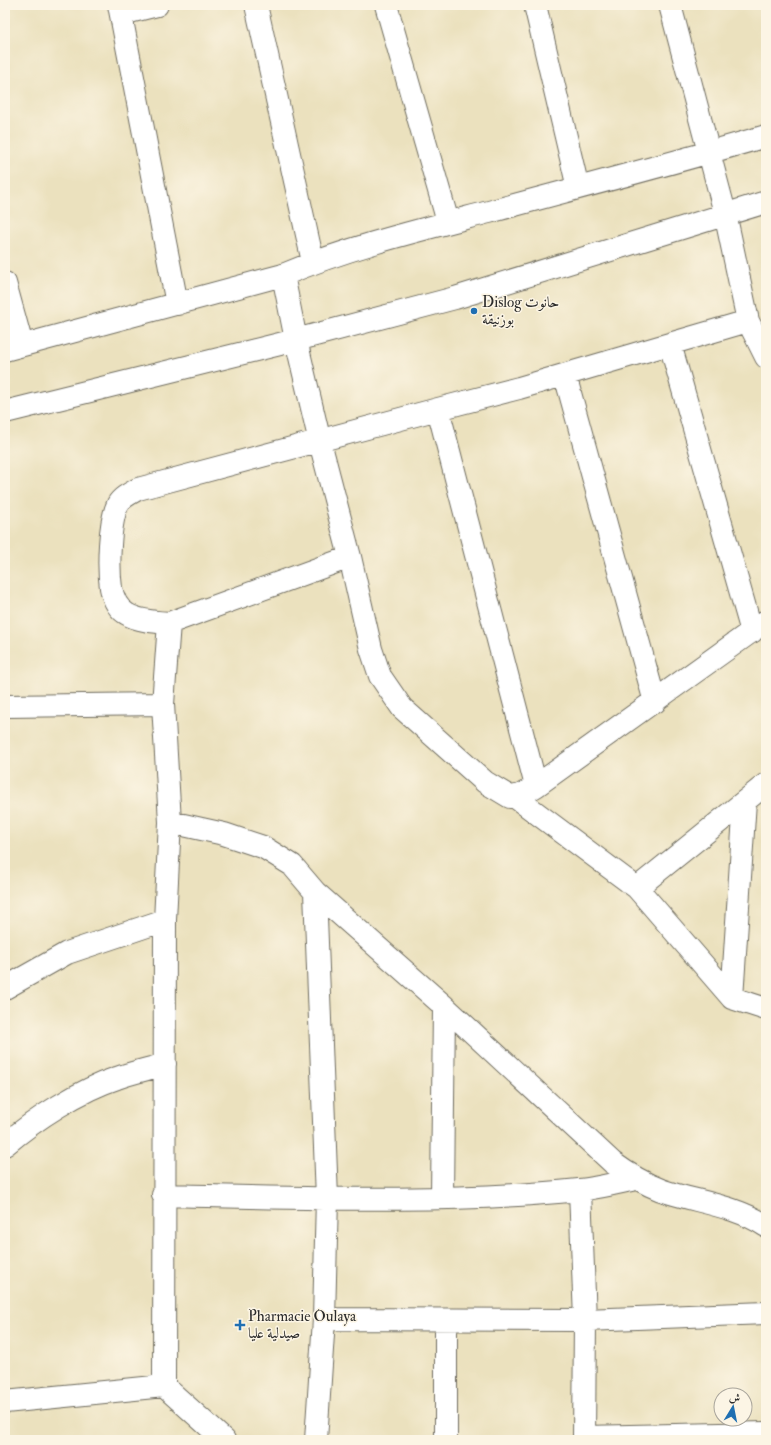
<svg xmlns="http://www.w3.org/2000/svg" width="771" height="1445" font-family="'IM FELL Double Pica',Amiri,serif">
<rect width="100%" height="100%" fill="#fcf5e5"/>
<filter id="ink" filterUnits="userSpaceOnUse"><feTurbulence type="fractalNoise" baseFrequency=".025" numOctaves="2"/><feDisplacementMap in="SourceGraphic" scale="8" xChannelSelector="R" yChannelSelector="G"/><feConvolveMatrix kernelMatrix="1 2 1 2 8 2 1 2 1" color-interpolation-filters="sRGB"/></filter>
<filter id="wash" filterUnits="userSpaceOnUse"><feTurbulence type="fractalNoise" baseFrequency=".012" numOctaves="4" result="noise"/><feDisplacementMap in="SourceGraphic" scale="16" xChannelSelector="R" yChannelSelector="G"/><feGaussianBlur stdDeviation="0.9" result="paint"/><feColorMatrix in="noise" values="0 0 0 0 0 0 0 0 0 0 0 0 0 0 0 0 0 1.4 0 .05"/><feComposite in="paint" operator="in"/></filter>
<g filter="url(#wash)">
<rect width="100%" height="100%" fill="#ebe1be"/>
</g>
<g filter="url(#ink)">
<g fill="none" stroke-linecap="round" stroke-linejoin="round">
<defs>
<path id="minor" d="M119 5 177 304
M256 5 313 262
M386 5 448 222
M535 5 578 188
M121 14 157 5
M283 275 296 340 320 442 350 557 371 649 380 676 402 708 485 782 510 797 521 795 536 786 766 621
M5 283 22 345
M748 321 766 357
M670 344 752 632
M5 350 283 275C349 247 420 230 489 212 581 187 674 163 766 136
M565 375 655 702
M438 409 519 388 748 321 725 213 670 5
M5 412 296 340 455 298 766 202
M169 623C156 622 138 621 127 614 118 609 113 598 111 588 108 567 109 522 118 504 122 497 131 493 138 489L438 409 536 786
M5 706 163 704
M515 797 637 888 732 998 766 1009
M170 822 224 834 263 847 292 865 315 892 444 1006 613 1163C628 1174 643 1183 661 1190 695 1202 735 1205 766 1226
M637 888 766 784
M315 892 327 1198 324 1319 316 1440
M5 988 67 953 165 920
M732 998 745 801
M5 1145C35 1119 80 1090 117 1078 133 1072 149 1069 165 1064
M580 1190 585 1320 584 1440
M163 1195C301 1198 441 1204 579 1190 598 1188 617 1183 636 1179
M442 1198 444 1006
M324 1319 585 1320 766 1313
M164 1386 165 920 170 822 163 704 169 623 350 557
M5 1402 164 1386 224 1440
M584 1437 766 1433
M446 1440V1320"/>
</defs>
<!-- minor casing -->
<use href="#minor" stroke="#6e6b5e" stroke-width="24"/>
<!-- minor -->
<use href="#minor" stroke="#fff" stroke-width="22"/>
</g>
</g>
<!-- markers -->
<g fill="#1f6fb2" stroke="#fcf5e5" stroke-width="1.5">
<circle cx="474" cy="311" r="4"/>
<path d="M238 1319h4v4h4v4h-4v4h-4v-4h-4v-4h4z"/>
</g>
<g text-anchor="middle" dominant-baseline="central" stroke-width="3" stroke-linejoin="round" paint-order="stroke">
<!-- poi labels -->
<g font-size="15" fill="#2b2b2b" stroke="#fcf5e5" text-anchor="start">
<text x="482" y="302">Dislog حانوت<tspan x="482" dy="17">بوزنيقة</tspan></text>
<text x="248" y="1316">Pharmacie Oulaya<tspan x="248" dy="17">صيدلية عليا</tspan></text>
</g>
</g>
<!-- margin -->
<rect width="771" height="1445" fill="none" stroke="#fcf5e5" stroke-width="20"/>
<!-- north arrow -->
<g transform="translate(733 1407) rotate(10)"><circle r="19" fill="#fcf5e5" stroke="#a8a49b"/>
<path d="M0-3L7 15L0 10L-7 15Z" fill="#1f6fb2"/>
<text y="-6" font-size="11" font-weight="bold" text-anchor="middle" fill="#2b2b2b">ش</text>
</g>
</svg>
